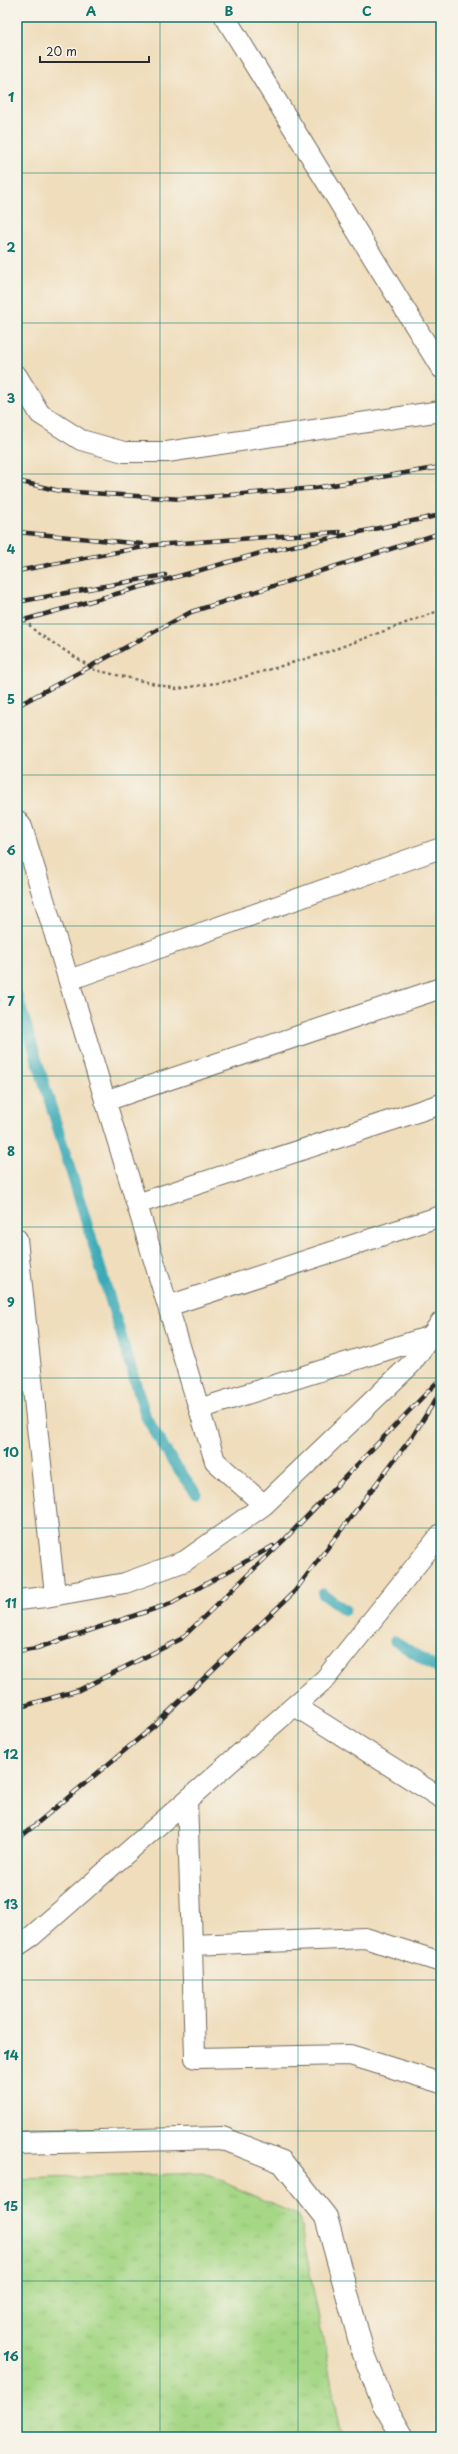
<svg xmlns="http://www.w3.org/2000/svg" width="458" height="2454" font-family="'Playpen Sans',sans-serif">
<defs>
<pattern id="grass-tufts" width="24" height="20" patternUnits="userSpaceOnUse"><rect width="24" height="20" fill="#a6d786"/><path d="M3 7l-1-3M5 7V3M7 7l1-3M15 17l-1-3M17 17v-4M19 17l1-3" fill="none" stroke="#8fb974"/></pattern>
</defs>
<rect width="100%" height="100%" fill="#f7f3e8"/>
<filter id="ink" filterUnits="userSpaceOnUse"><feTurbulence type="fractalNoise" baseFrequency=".025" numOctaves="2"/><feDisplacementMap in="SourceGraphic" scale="8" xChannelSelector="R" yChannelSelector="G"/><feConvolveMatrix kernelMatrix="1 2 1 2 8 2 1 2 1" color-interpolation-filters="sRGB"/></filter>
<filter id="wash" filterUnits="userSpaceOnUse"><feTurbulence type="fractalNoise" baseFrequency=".012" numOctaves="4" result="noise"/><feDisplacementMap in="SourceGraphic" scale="16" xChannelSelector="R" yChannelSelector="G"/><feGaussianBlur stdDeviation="0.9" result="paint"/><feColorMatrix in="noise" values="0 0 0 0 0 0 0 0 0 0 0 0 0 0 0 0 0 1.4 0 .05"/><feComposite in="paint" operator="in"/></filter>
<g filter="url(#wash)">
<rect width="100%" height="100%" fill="#efddbb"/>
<!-- grass -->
<path fill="url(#grass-tufts)" stroke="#688158" d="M203 2173 299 2216 342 2437H17V2179Z"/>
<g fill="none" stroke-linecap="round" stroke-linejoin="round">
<!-- stream -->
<path stroke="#3aaab7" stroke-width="11" d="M17 995 146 1417 171 1459 196 1493
M323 1594 345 1610
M395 1641 441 1671"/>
</g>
</g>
<g filter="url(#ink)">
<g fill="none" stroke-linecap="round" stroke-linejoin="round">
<defs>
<path id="lane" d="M225 17 441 368
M17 376 40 414 81 440 124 452H167L441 411
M17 820 22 827 215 1461 264 1505
M69 980 441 848
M105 1101 441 988
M137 1204 441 1104
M17 1239 55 1595
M168 1306 441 1216
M199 1409 431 1336
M17 1600 46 1597 125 1583 185 1561 264 1505 411 1364 441 1322
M295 1706 441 1798
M187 1800 192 1945 365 1938 441 1962
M192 1945 195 2058 350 2055 441 2083
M17 1946 32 1936 325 1679 441 1534"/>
<path id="street" d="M17 2143 222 2138 282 2162 326 2217 362 2349 383 2403 403 2437"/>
</defs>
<!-- lane casing -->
<use href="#lane" stroke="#70695d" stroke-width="22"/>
<!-- street casing -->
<use href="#street" stroke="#70695d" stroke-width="24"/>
<!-- path -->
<path stroke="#70695d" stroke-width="2.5" stroke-dasharray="3 3" stroke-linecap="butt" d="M17 611 36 632 95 670 177 689 230 681 322 654 441 610"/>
<!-- lane -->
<use href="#lane" stroke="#fff" stroke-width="20"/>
<!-- street -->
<use href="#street" stroke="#fff" stroke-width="22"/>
<defs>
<path id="rail" d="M17 481 60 491 182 499 315 488 441 467
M17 532 142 544
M17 571 154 545 339 532
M17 602 165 575
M17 622 264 552 441 515
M17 706 191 612 441 533
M17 1651 37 1648 172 1603 273 1546
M17 1708 79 1690 181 1639 285 1539 441 1378
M17 1840 154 1726 294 1592 414 1434 441 1391"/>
</defs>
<!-- rail casing -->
<use href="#rail" stroke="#2b2b2b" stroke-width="4.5"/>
<!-- rail -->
<use href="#rail" stroke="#f7f3e8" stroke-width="3" stroke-dasharray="9" stroke-linecap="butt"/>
</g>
</g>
<!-- grid -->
<path fill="none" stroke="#0f766e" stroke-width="1" stroke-opacity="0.55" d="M160 17V2437M298 17V2437M17 173H441M17 323H441M17 474H441M17 624H441M17 775H441M17 926H441M17 1076H441M17 1227H441M17 1378H441M17 1528H441M17 1679H441M17 1830H441M17 1980H441M17 2131H441M17 2281H441"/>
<!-- margin -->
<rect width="458" height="2454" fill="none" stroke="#f7f3e8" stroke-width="44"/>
<!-- scale -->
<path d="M40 56v6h109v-6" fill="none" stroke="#2b2b2b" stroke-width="2"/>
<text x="46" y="56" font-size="12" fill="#2b2b2b" stroke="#f7f3e8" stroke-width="3" paint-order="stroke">20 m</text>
<rect x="22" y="22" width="414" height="2410" fill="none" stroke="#0f766e" stroke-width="1.5"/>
<g font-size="13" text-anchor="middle" font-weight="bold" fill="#0f766e">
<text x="91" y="16">A</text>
<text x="229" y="16">B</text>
<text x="367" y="16">C</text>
<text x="11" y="102">1</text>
<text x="11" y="252">2</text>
<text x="11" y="403">3</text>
<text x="11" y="554">4</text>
<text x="11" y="704">5</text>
<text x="11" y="855">6</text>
<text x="11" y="1006">7</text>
<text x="11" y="1156">8</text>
<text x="11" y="1307">9</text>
<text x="11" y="1457">10</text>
<text x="11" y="1608">11</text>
<text x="11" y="1759">12</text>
<text x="11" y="1909">13</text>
<text x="11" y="2060">14</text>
<text x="11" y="2211">15</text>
<text x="11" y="2361">16</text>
</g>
</svg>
